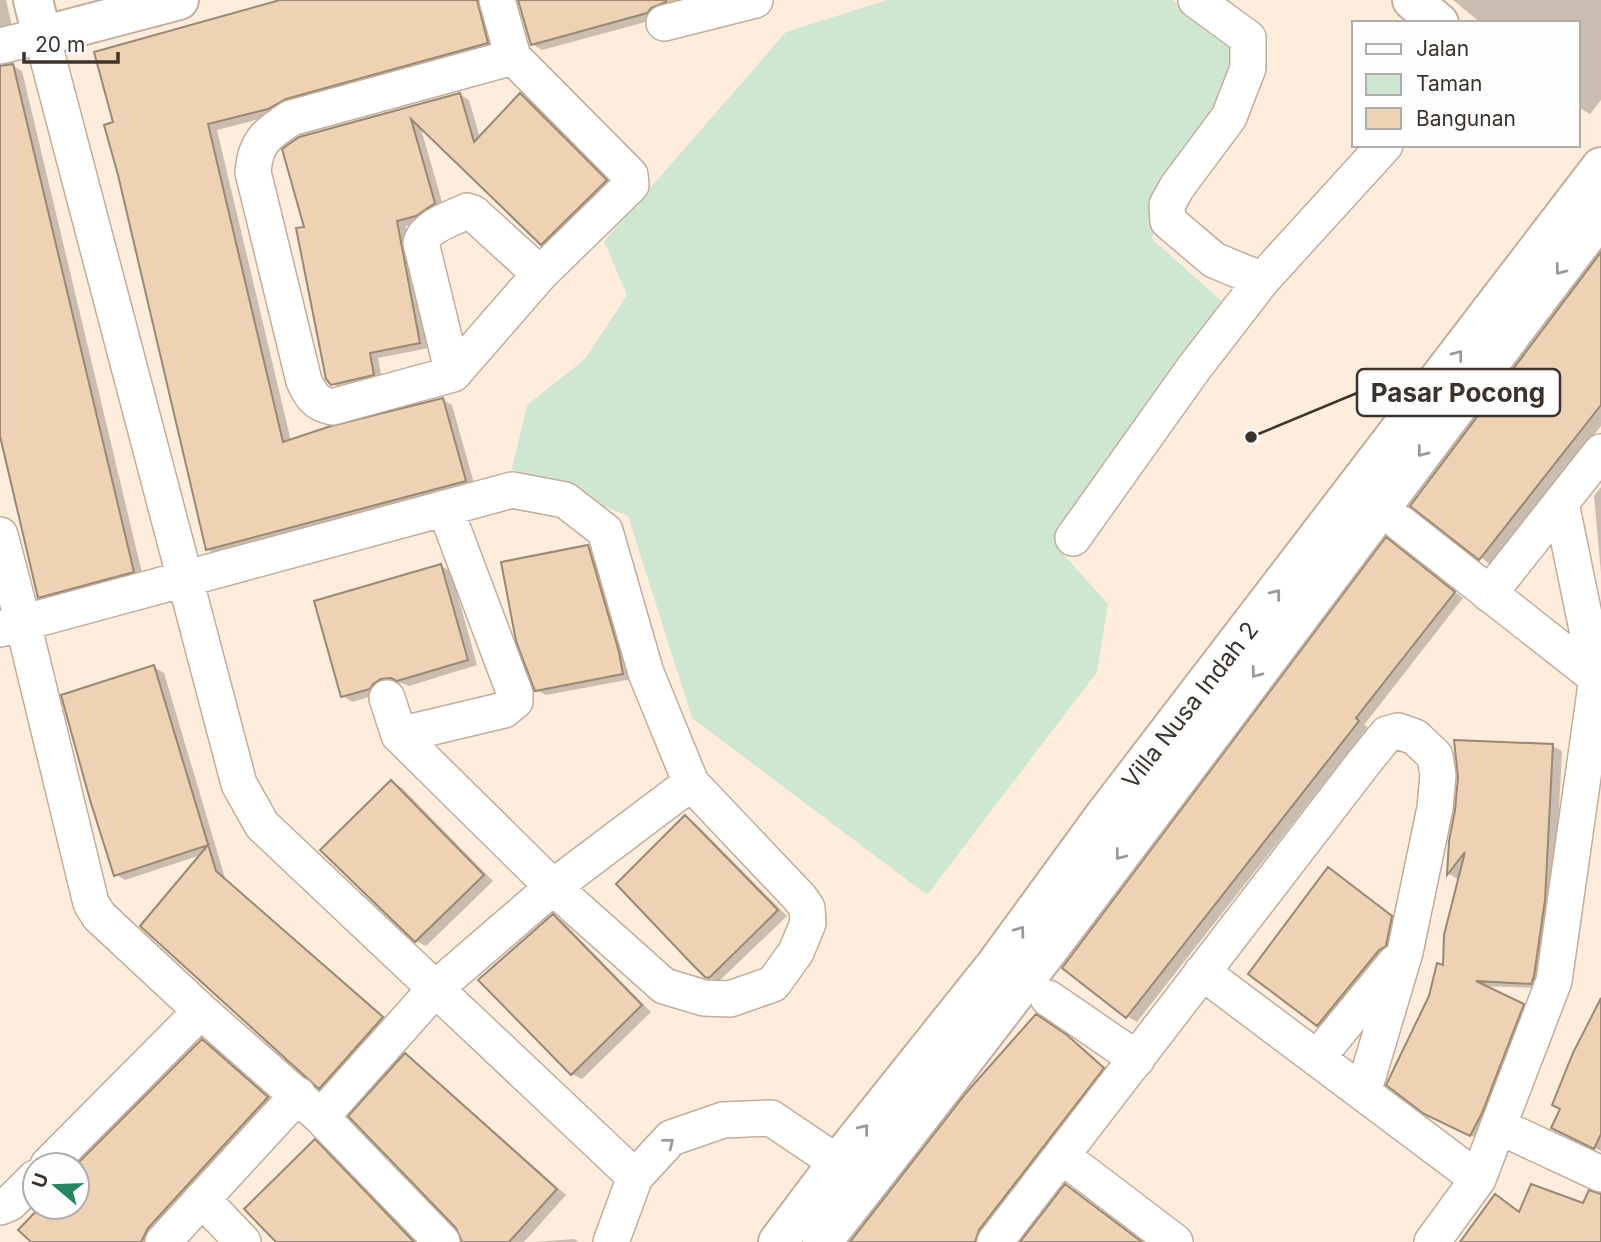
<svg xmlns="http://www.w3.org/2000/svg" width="1601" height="1242" font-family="Inter,sans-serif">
<rect width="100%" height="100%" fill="#feecdd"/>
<!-- green -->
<path fill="#cfe7d0" d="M887 0H1172L1226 40 1243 89 1151 238 1236 314 1055 545 1108 604 1097 672 927 895 692 718 628 516 512 469 527 405 585 359 627 295 604 241 786 32Z"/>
<!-- shadow -->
<path fill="#0003" d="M0 0H6L13 30 0 35Z
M292 0H488L497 48 279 114 217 130 291 441 442 400 452 405 475 487 217 555 207 549 106 126 115 123Z
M520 0H702L657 19 542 50 532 44Z
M1453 0H1601V100L1590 114 1578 107V23H1481Z
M12 65 22 71 143 577 49 602 39 597 0 429V66Z
M459 94 469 100 480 138 520 95 530 100 615 187 552 249 542 243 420 125 444 209 426 220 406 226 429 348 378 358 382 380 343 390 329 382 306 228 284 150Z
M1601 253V426L1490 564 1412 506Z
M1601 487V573L1594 496Z
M1387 540 1463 598 1364 725 1368 727 1137 1022 1127 1016Z
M588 547 598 553 632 679 546 695 536 690Z
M441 566 451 571 477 665 409 686 402 683H392L379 694 352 702 343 696Z
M154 667 164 673 225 878 392 1023 330 1093 320 1087 201 855 125 880 115 874Z
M1552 746 1562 751 1554 906 1541 988 1481 986 1532 1011 1480 1140 1436 1118 1444 968 1459 880 1449 874 1450 842Z
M392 782 402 788 493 881 426 946 416 941Z
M686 817 695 823 787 916 718 982 708 977Z
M1338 875 1401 923 1395 951 1328 1030 1318 1025Z
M553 916 563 922 651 1012 582 1079 572 1074Z
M1046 1022 1077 1043 1112 1074 986 1242H852Z
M202 1041 212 1046 277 1104 154 1242H34L41 1207H77Z
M1601 1042V1151L1562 1133Z
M405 1055 415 1061 566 1195 524 1242H478Z
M315 1142 324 1147 415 1241 413 1242H278Z
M574 1239 579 1242H535Z"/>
<!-- building -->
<path fill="#edd3b3" stroke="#988874" stroke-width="2" d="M280 0H477L488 43 286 99 268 109 208 124 283 442 331 426 443 398 466 481 206 550 118 175 104 125 113 122 94 52Z
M518 0H666V2L651 8 647 13 531 45Z
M13 64 134 572 38 598 0 436V66Z
M460 93 474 142 520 93 607 180 541 245 411 119 435 203 416 216 397 221 420 343 370 353 374 375 331 385 326 379 296 228 304 227 282 149 299 137Z
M1601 252V405L1479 560 1410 506Z
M1386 537 1455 592 1356 718 1359 721 1126 1018 1062 968Z
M588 545 619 652 623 674 535 691 516 641 501 562Z
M441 564 468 660 397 681 391 678 381 679 373 684 370 689 341 697 314 601Z
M154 665 216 871 383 1017 319 1089 140 926 208 845 114 876 90 800 61 695Z
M1454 740 1553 744 1545 900 1534 976 1531 984 1476 981 1524 1004 1482 1113 1470 1136 1424 1114 1386 1085 1429 996 1437 963 1443 965 1444 935 1465 852 1447 875 1449 841 1455 810 1458 777Z
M391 780 484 875 415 942 320 850Z
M685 815 778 910 709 978 705 977 691 963 616 884Z
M1328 867 1392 916 1386 946 1379 950 1317 1026 1248 974Z
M553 914 642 1005 571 1075 478 980Z
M1601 998V1134L1594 1149 1551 1128 1560 1109 1552 1105 1573 1053Z
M1036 1014 1067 1035 1104 1068 979 1230 975 1242H850L966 1093Z
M202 1039 268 1097 148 1228 141 1242H31L18 1230 40 1207H77L76 1165Z
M405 1053 557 1189 509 1242H462L456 1228 348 1116Z
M315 1139 414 1242H276L244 1209Z
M1065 1184 1142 1242H1020Z
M1531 1184 1583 1203 1589 1190 1601 1194V1242H1460L1495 1194 1519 1212Z"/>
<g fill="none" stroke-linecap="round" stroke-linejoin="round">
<defs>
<path id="street" d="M497 0 513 57
M1196 0 1248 38V68L1229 117 1177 187 1167 205 1168 221 1214 260 1262 280 1385 145
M664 23 755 0
M0 46 42 36 239 784 262 825 635 1177
M513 57 630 175 631 185 540 274 453 374 332 407C315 403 311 396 304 381L253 172C255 143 266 134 291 118Z
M453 374 421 243C425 226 452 219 467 211L473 213 540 274
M1400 523 1597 678
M0 535 23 623 91 903 99 916 201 1011 321 1117 442 1242
M1073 538 1194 368 1262 280
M1489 594 1601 452
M0 629 512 490 565 500 605 531 646 673 691 783 800 898 807 908 808 923 796 952 773 984 730 999 704 998 664 986 553 887 399 735 387 698
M399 735 504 710 515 701V694L445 508
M1202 972 1478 1179
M1048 998 1137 1059
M1317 1058 1395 963
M321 1117 436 988 553 887 691 783
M1498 1126 1601 1174
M1062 1156 1175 1242
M48 1165 201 1011
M202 1199 243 1242
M0 1207 10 1203 35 1178
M163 1242 298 1095
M611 1242 635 1177 671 1138 723 1120 771 1118 860 1178
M995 1242 1365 761 1387 734 1398 731 1415 737 1435 756 1438 775 1435 808 1405 952 1363 1093
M1432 1242 1478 1179 1554 981 1597 678 1561 503"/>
<path id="secondary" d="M33 0 42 36 179 0
M1412 0 1439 23
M778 1242 838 1162 997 963 1105 815 1601 167
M822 1242C1088 905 1341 558 1601 216"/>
</defs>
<!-- street casing -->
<use href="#street" stroke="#c2ad9b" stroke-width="38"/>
<!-- secondary casing -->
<use href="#secondary" stroke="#c2ad9b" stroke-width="42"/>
<!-- street -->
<use href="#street" stroke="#fff" stroke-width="35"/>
<!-- secondary -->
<use href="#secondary" stroke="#fff" stroke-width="38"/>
</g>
<!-- one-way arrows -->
<defs><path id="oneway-chevron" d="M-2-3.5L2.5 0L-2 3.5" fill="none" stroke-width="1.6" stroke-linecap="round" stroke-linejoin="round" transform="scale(1.75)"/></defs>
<g stroke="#9e9996">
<use href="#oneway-chevron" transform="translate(1560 270) rotate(127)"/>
<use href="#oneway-chevron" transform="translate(1458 355) rotate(-53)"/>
<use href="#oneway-chevron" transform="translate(1422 452) rotate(127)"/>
<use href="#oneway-chevron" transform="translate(1276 594) rotate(-52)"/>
<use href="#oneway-chevron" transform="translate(1256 673) rotate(127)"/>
<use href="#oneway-chevron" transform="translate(1120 855) rotate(127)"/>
<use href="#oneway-chevron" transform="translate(1020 931) rotate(-54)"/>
<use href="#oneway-chevron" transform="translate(864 1129) rotate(-51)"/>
<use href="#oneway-chevron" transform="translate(669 1143) rotate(-39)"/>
</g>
<g text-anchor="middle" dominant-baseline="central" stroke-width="7" stroke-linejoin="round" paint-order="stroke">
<!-- street labels -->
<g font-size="24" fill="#3c332c" stroke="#fdfdfd">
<text transform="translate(1190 705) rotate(-52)">Villa Nusa Indah 2</text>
</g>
</g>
<!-- callouts -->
<path fill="none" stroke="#3c332c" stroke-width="2.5" d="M1251 437L1357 393"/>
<circle fill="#3c332c" stroke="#fdfdfd" stroke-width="2.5" cx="1251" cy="437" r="7"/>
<rect fill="#fdfdfd" stroke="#3c332c" stroke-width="2.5" x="1357" y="369" width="203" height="47" rx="7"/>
<g font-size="26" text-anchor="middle" font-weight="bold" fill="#3c332c">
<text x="1458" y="402">Pasar Pocong</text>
</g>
<!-- legend -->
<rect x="1352" y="21" width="228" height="126" fill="#fdfdfd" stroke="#b0aca9" stroke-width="2"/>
<rect x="1366" y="44" width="35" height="10" fill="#ffffff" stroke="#b0aca9" stroke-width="2"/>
<text x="1416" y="56" font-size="21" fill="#3c332c">Jalan</text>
<rect x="1366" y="74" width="35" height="21" fill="#cfe7d0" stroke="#b0aca9" stroke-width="2"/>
<text x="1416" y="91" font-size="21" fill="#3c332c">Taman</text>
<rect x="1366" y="108" width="35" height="21" fill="#edd3b3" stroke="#b0aca9" stroke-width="2"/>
<text x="1416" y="126" font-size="21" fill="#3c332c">Bangunan</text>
<!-- north arrow -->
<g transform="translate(56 1186) rotate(289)"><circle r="33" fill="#fdfdfd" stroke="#b0aca9" stroke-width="2"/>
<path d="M0-5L12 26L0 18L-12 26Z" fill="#26865f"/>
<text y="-10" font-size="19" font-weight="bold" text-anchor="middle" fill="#3c332c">U</text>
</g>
<!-- scale -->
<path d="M24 52v10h94v-10" fill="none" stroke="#3c332c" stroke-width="3.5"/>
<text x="35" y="52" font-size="21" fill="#3c332c" stroke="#fdfdfd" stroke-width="5" paint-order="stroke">20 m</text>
</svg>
